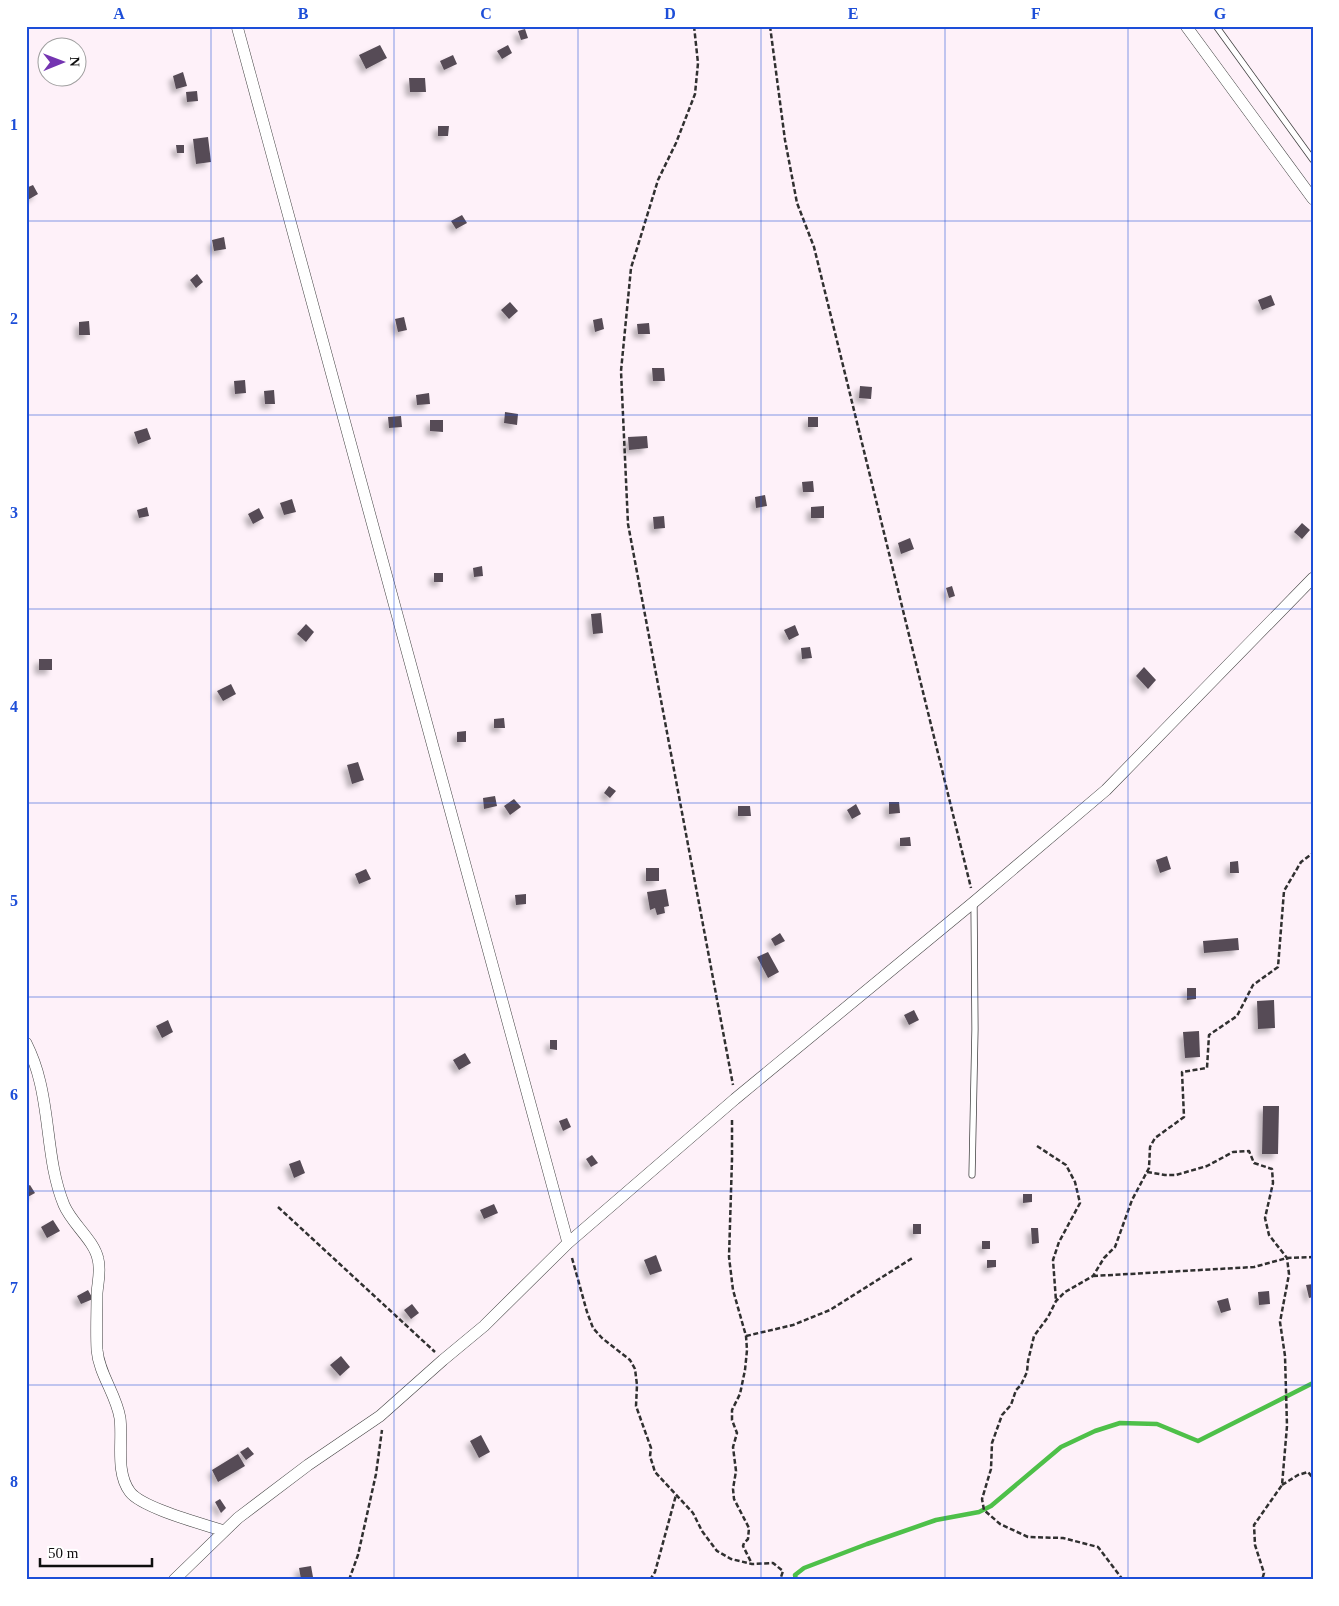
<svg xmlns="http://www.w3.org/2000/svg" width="1339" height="1606" font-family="Georgia,serif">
<defs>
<filter id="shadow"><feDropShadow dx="-4.5" dy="4.5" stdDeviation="2.5" flood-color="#0004"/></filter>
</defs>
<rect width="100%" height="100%" fill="#fef1f9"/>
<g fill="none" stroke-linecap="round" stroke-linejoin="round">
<!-- stream -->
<path stroke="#4ec049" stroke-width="4.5" d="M796 1580 795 1575 804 1568 867 1544 936 1520 979 1512 991 1506 1061 1447 1095 1431 1120 1423 1157 1424 1198 1441 1313 1383"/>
</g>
<!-- building -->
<path fill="#564c56" filter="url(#shadow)" d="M525 29 528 38 521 40 518 31Z
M380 45 387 58 366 69 359 55Z
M508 45 512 53 502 59 497 51Z
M453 55 457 64 444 70 440 61Z
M183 72 187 86 176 89 173 76Z
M409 78H425L426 92H410Z
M197 91 198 101 187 102 186 92Z
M438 126H449L448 136H438Z
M208 137 211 162 196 164 193 139Z
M176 145H184V153H177Z
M33 185 38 194 26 201V188Z
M462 215 467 223 456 229 451 221Z
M224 237 226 249 214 251 212 240Z
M197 274 203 282 196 288 190 280Z
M1271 295 1275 305 1262 310 1258 300Z
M510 302 518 311 509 319 501 310Z
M404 317 407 330 398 332 395 319Z
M602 318 604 329 595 332 593 320Z
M89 321 90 335H79V322Z
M649 323 650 334H638L637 324Z
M652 368H664L665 381H653Z
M245 380 246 393 235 394 234 381Z
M860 386 872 387 871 399 859 398Z
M274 390 275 404H265L264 391Z
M429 393 430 404 417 405 416 395Z
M505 412 518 414 517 425 504 423Z
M401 416 402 427 389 428 388 417Z
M808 417H818V427H808Z
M430 420H443V432L430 431Z
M147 428 151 439 138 444 134 432Z
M647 436 648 448 629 450 628 437Z
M813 481 814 492H803L802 482Z
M765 495 767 506 756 508 755 497Z
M292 499 296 512 284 515 280 503Z
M824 506V518H811V507Z
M147 507 149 516 139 518 137 510Z
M259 508 264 518 253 524 248 514Z
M664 516 665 528 654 529 653 517Z
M1302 523 1310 530 1302 539 1294 532Z
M910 538 914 549 901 554 898 543Z
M482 566 483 576 474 577 473 568Z
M434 573H443V582H434Z
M952 586 955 596 949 598 946 588Z
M601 613 603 633 593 634 591 614Z
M306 624 314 632 306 642 297 634Z
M795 625 799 635 789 640 784 630Z
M810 647 812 658 802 659 801 648Z
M39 659H52V670H39Z
M1144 667 1156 680 1148 689 1136 676Z
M231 684 236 694 223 701 217 691Z
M504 718 505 728H494V719Z
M466 731V742H457V732Z
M358 762 364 780 352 784 347 765Z
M609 786 616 791 610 798 604 793Z
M495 796 497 806 484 809 483 798Z
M514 799 521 807 510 815 504 806Z
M889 802H899L900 813 889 814Z
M856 804 861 814 852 819 847 810Z
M738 806H750L751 816H738Z
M910 837 911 846H900V838Z
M1167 856 1171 869 1160 873 1156 860Z
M1238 861 1239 873H1230V862Z
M646 868H659V881H646Z
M366 869 371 879 359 884 355 874Z
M666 889 669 906 664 907 665 913 657 915 655 908 650 910 647 892Z
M526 894V904L516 905 515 895Z
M780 933 785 941 775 946 771 939Z
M1238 938 1239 950 1204 953 1203 941Z
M768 952 779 972 768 978 757 957Z
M1187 988H1196V999L1187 1000Z
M1274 1000 1275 1028 1258 1029 1257 1001Z
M914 1010 919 1020 909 1025 904 1015Z
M168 1020 173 1032 162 1038 156 1026Z
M1199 1031 1200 1057 1185 1058 1183 1032Z
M550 1040H557V1050L550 1049Z
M465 1053 471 1063 459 1070 453 1060Z
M1263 1106H1279L1278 1154H1262Z
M567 1118 571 1127 563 1131 559 1121Z
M592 1155 598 1163 591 1167 586 1159Z
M300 1160 305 1173 294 1178 289 1164Z
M30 1185 35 1193 26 1198V1187Z
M1023 1194H1032V1202L1023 1203Z
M494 1204 498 1213 484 1219 480 1210Z
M53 1220 60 1231 47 1238 41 1227Z
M913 1224H921V1234H913Z
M1031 1228H1038L1039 1243 1032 1244Z
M982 1241H990V1249H982Z
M656 1255 662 1271 650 1275 644 1260Z
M987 1260H996V1267L987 1268Z
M1313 1284V1297L1309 1298 1306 1285Z
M88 1290 93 1299 81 1304 77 1296Z
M1269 1291 1270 1304 1259 1305 1258 1292Z
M1228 1298 1231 1310 1221 1313 1217 1301Z
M412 1304 419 1313 411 1319 404 1310Z
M341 1356 350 1367 340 1376 330 1365Z
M481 1435 490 1452 479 1458 470 1441Z
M248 1447 254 1454 246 1460 240 1452Z
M238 1454 245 1466 218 1482 212 1470Z
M220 1499 226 1508 221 1513 215 1502Z
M311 1566 313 1577 301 1579 299 1568Z"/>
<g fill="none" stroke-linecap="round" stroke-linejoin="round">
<defs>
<path id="lane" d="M1216 26 1313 160
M972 1175 975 1029 974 904"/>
<path id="street" d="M237 26 568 1243
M1186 26 1313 199
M26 1043C32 1055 37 1069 40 1082 50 1123 48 1166 64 1205 72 1224 94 1240 98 1259 101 1270 98 1281 97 1293 97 1312 96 1331 97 1350 99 1374 116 1394 120 1418 123 1441 115 1472 130 1492 142 1508 203 1524 224 1531
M174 1580 238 1518 308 1465 380 1416 443 1360 484 1326 568 1243 735 1099 974 902 1106 790 1313 578"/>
</defs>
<!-- lane casing -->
<use href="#lane" stroke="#414141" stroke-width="7"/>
<!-- street casing -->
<use href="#street" stroke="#414141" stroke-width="12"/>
<!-- path -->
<path stroke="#303030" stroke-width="2.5" stroke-dasharray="5 2.5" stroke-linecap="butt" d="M694 26 698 63 695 94 676 143 658 180 631 268 621 371 628 524 733 1085
M770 26 785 140 797 203 814 247 971 888
M732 1120V1159L729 1257 733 1290 746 1336 747 1350 745 1370 740 1394 732 1410V1420L737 1433 733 1447 736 1471 733 1489 734 1499 749 1528 748 1539 744 1543 743 1546 752 1564
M1037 1146 1066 1165 1075 1182 1080 1203 1059 1242 1053 1260 1056 1301
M1147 1172 1165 1175H1176L1207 1166 1233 1152 1249 1151 1254 1163 1272 1169 1273 1183 1265 1218 1269 1235 1287 1258 1289 1274 1280 1322 1285 1356 1287 1426 1282 1485 1254 1525 1255 1545 1264 1573 1262 1580
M278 1207 435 1352
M572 1258 587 1312 593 1328 602 1338 630 1360 635 1369 637 1385 636 1406 651 1448 650 1456 655 1472 693 1513 702 1531 717 1551 731 1559 752 1564 773 1563 783 1571 780 1580
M1093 1276 1254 1267 1287 1258 1313 1257
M746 1336 793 1325 830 1310 914 1257
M1282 1485 1298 1475 1308 1472 1313 1478
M349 1580 358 1555 376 1474 382 1430
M650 1580 655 1572 676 1495
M1123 1580 1098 1547 1063 1538 1028 1537 1000 1524 984 1510 982 1499 991 1469 992 1443 1002 1415 1011 1405 1016 1390 1021 1385 1027 1372 1028 1361 1034 1336 1048 1317 1056 1301 1065 1292 1093 1276 1104 1258 1115 1247 1132 1200 1149 1168 1150 1147 1155 1138 1184 1117 1182 1072 1207 1068 1209 1035 1237 1016 1253 985 1278 967 1284 891 1301 862 1313 853"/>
<!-- lane -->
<use href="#lane" stroke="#fff" stroke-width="5.5"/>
<!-- street -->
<use href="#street" stroke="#fff" stroke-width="11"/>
</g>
<!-- grid -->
<path fill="none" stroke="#1d4ed8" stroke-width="1" stroke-opacity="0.55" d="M211 26V1580M394 26V1580M578 26V1580M761 26V1580M945 26V1580M1128 26V1580M26 221H1313M26 415H1313M26 609H1313M26 803H1313M26 997H1313M26 1191H1313M26 1385H1313"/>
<!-- border -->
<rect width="1339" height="1606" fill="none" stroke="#ffffff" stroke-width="55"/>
<!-- north arrow -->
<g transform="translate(62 62) rotate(89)"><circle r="24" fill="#ffffff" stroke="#9f9f9f"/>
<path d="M0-4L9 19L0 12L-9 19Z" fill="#7434b1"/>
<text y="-8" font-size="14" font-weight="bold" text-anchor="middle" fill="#0e0e0e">N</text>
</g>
<!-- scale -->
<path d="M40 1558v8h112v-8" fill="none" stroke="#0e0e0e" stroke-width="2.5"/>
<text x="48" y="1558" font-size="15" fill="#0e0e0e" stroke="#ffffff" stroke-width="4" paint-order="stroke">50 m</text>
<rect x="28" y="28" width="1284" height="1550" fill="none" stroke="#1d4ed8" stroke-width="2"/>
<g font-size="16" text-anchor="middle" font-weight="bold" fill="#1d4ed8">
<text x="119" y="19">A</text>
<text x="303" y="19">B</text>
<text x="486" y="19">C</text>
<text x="670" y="19">D</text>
<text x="853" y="19">E</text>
<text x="1036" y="19">F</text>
<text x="1220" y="19">G</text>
<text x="14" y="130">1</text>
<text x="14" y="324">2</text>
<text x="14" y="518">3</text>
<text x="14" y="712">4</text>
<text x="14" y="906">5</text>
<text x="14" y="1100">6</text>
<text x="14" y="1293">7</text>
<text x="14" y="1487">8</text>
</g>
</svg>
